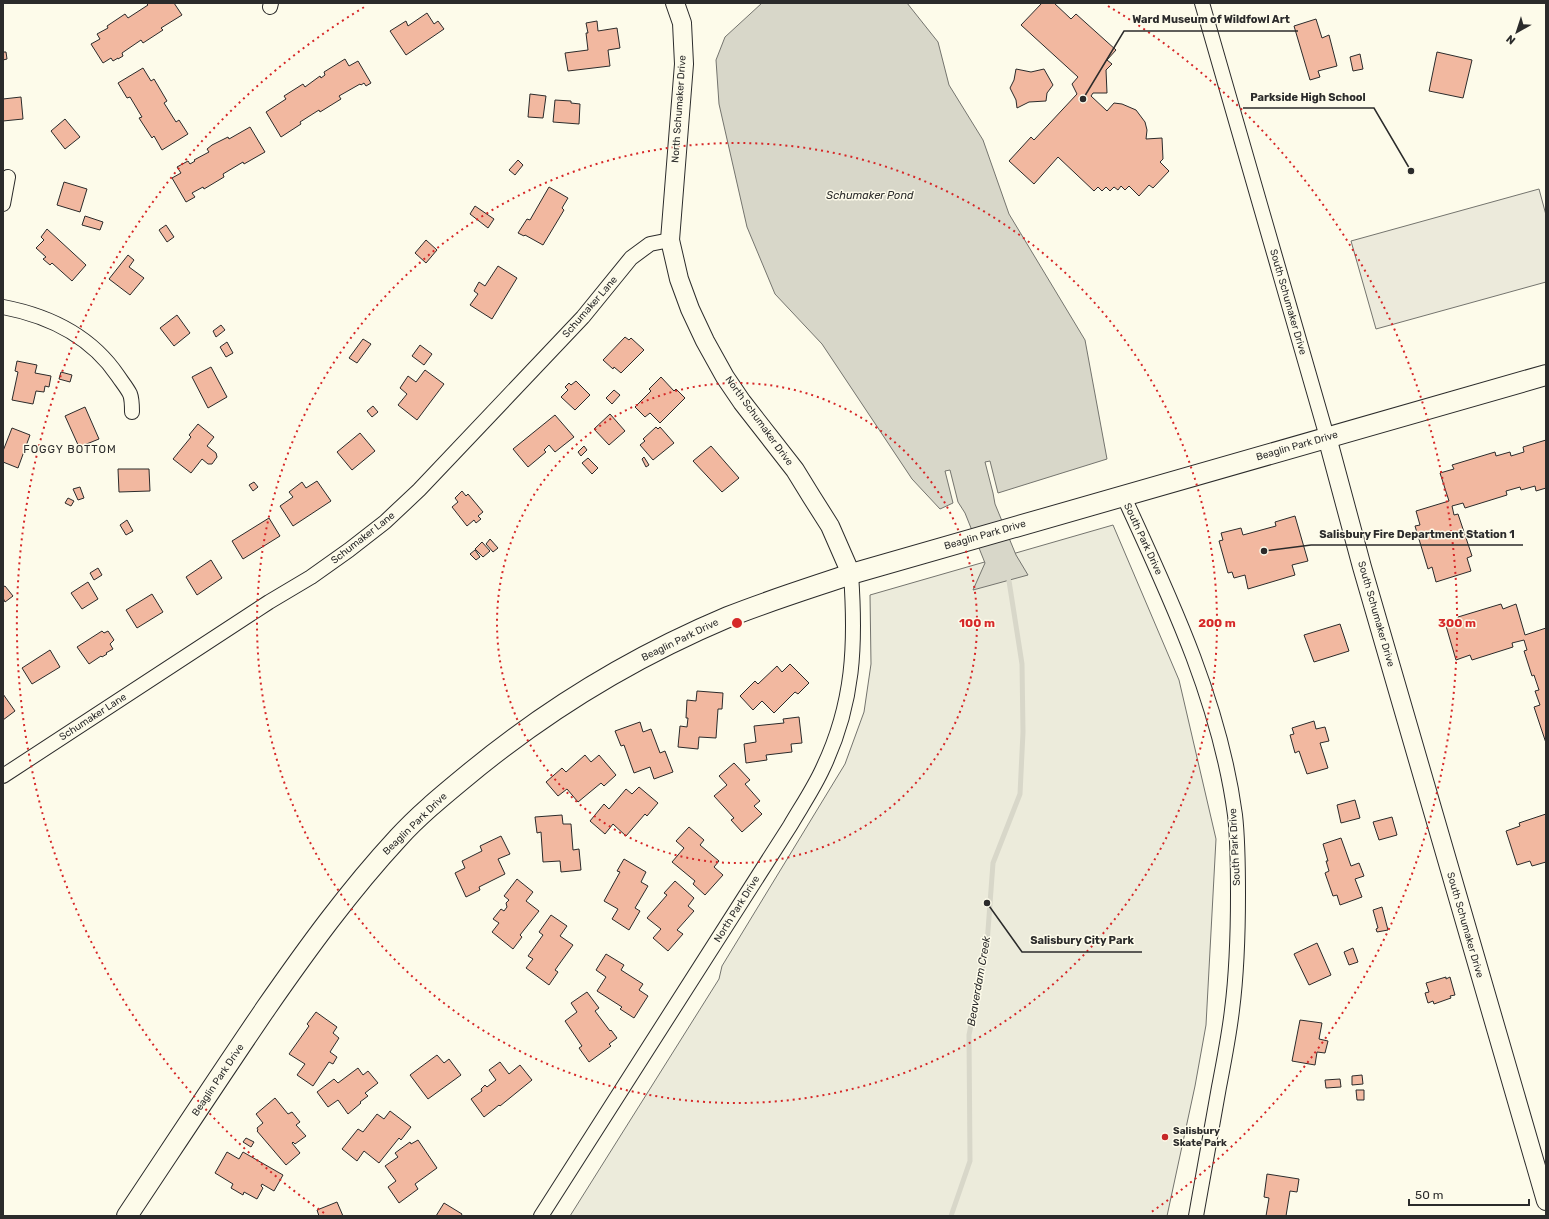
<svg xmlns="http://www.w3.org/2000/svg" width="1549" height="1219" font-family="Rubik,sans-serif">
<rect width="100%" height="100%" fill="#fdfbea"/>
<!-- green -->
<path fill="#ecebdb" stroke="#74746e" d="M1113 525 1179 680 1216 839 1206 1025 1195 1086 1167 1216H570L719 979 722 966 845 764 864 712 871 664 870 595Z"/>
<!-- parking -->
<path fill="#eceadb" stroke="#74746e" d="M1539 189 1546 215V282L1376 329 1351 241Z"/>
<!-- water -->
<path fill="#d8d7c9" stroke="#74746e" d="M762 3H907L938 42 949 85 983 140 1009 214 1085 340 1107 459 998 493 990 461 985 462 993 493 995 504 1016 555 1028 575 973 590 985 563 965 513 958 502 950 470 945 471 953 503 940 509 912 479 822 344 775 294 747 227 719 104 716 60 725 37Z"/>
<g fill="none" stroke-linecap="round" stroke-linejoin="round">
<!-- stream -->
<path stroke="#d8d7c9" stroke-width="5" d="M951 1216 970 1161 969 1035 987 944 993 863 1020 794 1023 732 1022 664 1009 581"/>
</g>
<!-- building -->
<path fill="#f2b8a0" stroke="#2b2b2b" d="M146 3H174L182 15 161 28 163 30 143 43 141 40 122 53 123 56 118 59V58L113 61 111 58 103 63 91 44 100 39 97 34 108 28 107 26 125 14 128 18 148 5Z
M1042 3H1054L1071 19 1076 14 1116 50 1107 60 1112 64 1106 70 1107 93H1093L1091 96 1107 111 1114 103 1122 104 1136 110 1145 122 1147 130 1146 139 1162 138 1163 159 1160 162 1169 171 1153 188 1149 185 1139 196 1129 186 1125 190 1121 186 1118 190 1114 187 1110 191 1106 187 1102 191 1098 187 1094 191 1058 157 1034 184 1009 161 1031 137 1034 140 1077 94 1072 84 1078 77 1021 25Z
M427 13 434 24 438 21 444 29 406 55 390 31 406 21 408 26Z
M1316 19 1322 38 1329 35 1337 66 1318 71 1320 77 1310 80 1294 26Z
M597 21 598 31 617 28 620 48 608 50 610 66 568 71 565 53 588 50 586 33H588L586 23Z
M3 52H6L7 59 3 60Z
M1437 52 1472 60 1463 98 1429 91Z
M1360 54 1363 69 1353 71 1350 57Z
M345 59 349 66 358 61 371 83 366 86 364 83 361 85 360 84 339 96 341 99 320 112 319 110 300 122 301 124 281 137 266 112 286 99 284 96 303 84 305 87 320 76 321 78 325 75 324 72Z
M143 68 151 81 154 79 167 101 164 103 176 122 179 120 188 134 162 150 154 136 152 138 139 118 142 117 130 97 127 98 118 83Z
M1016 69 1031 72 1044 69 1053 85 1047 93 1046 101 1029 102 1017 108 1016 100 1010 88 1014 80Z
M530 94 546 96 543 118 528 117Z
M21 97 23 119 3 121V99Z
M555 100 571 101V103L580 104 579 124 553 122Z
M65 119 80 137 65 149 51 131Z
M250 127 265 152 244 164 243 162 223 174 224 177 204 189 203 187 192 193 195 197 186 202 172 178 181 173 177 167 188 161 190 164 195 161 194 160 209 152 207 149 212 145 228 137 229 139Z
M518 160 523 165 515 175 509 170Z
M64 182 87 189 80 212 57 205Z
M549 187 568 198 562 208 564 210 543 245 525 235 524 236 518 233 527 219 530 220Z
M475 206 494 219 488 228 470 214Z
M85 216 103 222 100 230 82 225Z
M166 225 174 237 167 242 159 230Z
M47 229 86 265 72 281 52 263 50 265 43 259 46 257 36 248 44 240 41 237Z
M426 240 437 250 426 263 415 253Z
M128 255 134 260 129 267 144 278 130 295 109 279Z
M498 266 517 278 492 319 470 305 478 294 474 291 479 282 485 286Z
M177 315 190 333 174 346 160 328Z
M221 325 225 330 216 337 213 331Z
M625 337 629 340 631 338 644 350 621 373 614 367 613 369 603 360Z
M363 339 371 344 357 363 349 358Z
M227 342 233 353 226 357 220 347Z
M420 345 432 354 424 365 412 356Z
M17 361 37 365 35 373 51 376 49 387 45 386 44 392 36 391 33 404 12 400 18 372 15 371Z
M211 367 227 397 208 408 192 377Z
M425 370 444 384 417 420 398 405 407 394 400 388 408 376 416 382Z
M61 372 72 375 70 382 59 379Z
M661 377 674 391 676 389 685 398 660 423 650 413 645 417 635 407 651 391 649 389Z
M576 381 590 395 575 410 561 397 568 390 565 387 569 383 571 385Z
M614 390 620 395 612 404 606 398Z
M373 406 378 412 372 417 367 411Z
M85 407 99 439 79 447 65 416Z
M610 414 625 431 609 445 594 429Z
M555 415 574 437 555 452 549 445 544 450 546 452 528 467 513 449Z
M198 424 214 437 207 446 216 453 217 457 212 464H208L202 459 191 473 173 459 191 437 189 435Z
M656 427 658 429 660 427 674 443 653 460 640 445 645 441 643 439Z
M12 428 30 435 18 468 3 462V451Z
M360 433 375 451 352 470 337 452Z
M1546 440V488L1536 491 1535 486 1521 490 1520 487 1506 491 1507 495 1465 508 1463 503 1452 506 1454 515 1458 514 1472 556 1467 558 1471 571 1436 582 1432 567 1428 569 1415 526 1420 525 1416 511 1449 501 1440 473 1454 469 1452 465 1495 452 1496 456 1510 452 1511 456 1524 452 1523 447Z
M584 446 587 450 581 456 578 452Z
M711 446 739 478 722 492 693 461Z
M644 457 649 465 646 467 642 459Z
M588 458 598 468 592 474 582 463Z
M118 469H149L150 491 119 492Z
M317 481 331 501 293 526 280 506 293 497 289 492 302 482 306 488Z
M254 482 258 487 253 491 249 485Z
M80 487 84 498 78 500 73 489Z
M462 491 466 496 468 494 483 512 478 516 481 519 476 523 474 520 467 526 452 507 458 502 455 498Z
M68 498 74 501 71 506 65 503Z
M1295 516 1308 561 1292 565 1295 575 1248 589 1245 575 1234 578 1232 572 1228 573 1219 541 1223 540 1221 533 1241 528 1243 535 1276 526 1275 522Z
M269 518 280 536 243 559 232 541Z
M127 520 133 531 126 535 120 525Z
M490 539 498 548 493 552 486 544Z
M482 542 490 551 483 557 475 549Z
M475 550 480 557 476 560 470 554Z
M211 560 222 578 197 595 186 577Z
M98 568 102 575 94 580 90 573Z
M88 582 98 599 82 609 71 593Z
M5 586 13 596 5 602 3 598V587Z
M152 594 163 612 137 628 126 610Z
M1501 604 1503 609 1516 604 1525 635 1546 628V743L1534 707 1540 705 1535 691 1539 690 1534 675 1532 676 1524 651 1527 650 1524 640 1512 643 1513 647 1472 660 1470 655 1456 660 1446 626 1460 622 1458 617Z
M1340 624 1349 651 1314 662 1304 635Z
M102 631 104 633 108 631 114 640 110 644 113 649 106 653 107 654 102 657 101 656 89 664 77 647Z
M50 650 60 667 32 684 22 668Z
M790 664 809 683 798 694 795 692 774 713 762 701 753 710 740 696 755 681 758 684 777 666 782 672Z
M697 691 723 693 722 709H718L716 738 699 737 698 749 678 747 680 726 687 727 688 718H686L687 700 696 701Z
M3 694 15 711 3 720Z
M799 717 802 743 791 744 792 752 766 755 767 760 746 763 744 744 756 742 754 726 784 723 783 719Z
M1314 721 1316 729 1325 727 1329 741 1320 743 1328 768 1307 774 1299 751 1295 753 1290 735 1294 734 1292 728Z
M640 722 643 732 651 729 660 753 665 751 673 772 654 779 650 767 634 773 624 745 621 746 615 731Z
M585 755 591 762 599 755 616 775 604 786 601 783 578 802 567 789 558 796 546 782 562 768 566 772Z
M734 763 750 780 745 784 760 801 754 806 762 814 742 832 731 820 734 818 714 796 727 785 719 776Z
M639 787 658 803 647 816 645 814 626 836 613 824 605 834 590 821 604 804 609 809 626 789 632 794Z
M1355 800 1360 818 1341 823 1337 805Z
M1546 814V862L1532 866 1530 861 1517 865 1506 831 1520 826 1519 823Z
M562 815 563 824H571L573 850 579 849 581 870 561 872 560 861 543 862 541 832 537 833 535 817Z
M1392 817 1397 835 1379 840 1373 822Z
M689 827 704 840 700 845 719 861 714 867 723 875 705 895 693 884 695 881 672 862 684 848 676 841Z
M501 836 510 854 498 859 505 874 479 887 480 890 466 897 455 873 465 868 462 861 482 851 480 846Z
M1341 838 1351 866 1359 863 1364 876 1355 879 1362 897 1340 905 1337 895 1333 896 1325 873 1329 871 1326 861H1328L1323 844Z
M624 859 646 872 641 882 648 886 635 908 640 911 629 930 612 919 618 909 604 901 620 872 617 871Z
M517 879 533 892 526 901 539 911 520 935 522 937 513 949 492 932 499 923 493 919 501 909 504 911 507 907 506 903 509 900 504 896Z
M675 881 694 898 688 906 694 911 677 930 683 934 668 951 653 938 661 929 647 918 667 895 664 893Z
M1382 907 1388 930 1377 932 1376 929 1378 928 1373 910Z
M551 915 567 926 560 936 573 945 555 970 558 972 549 985 526 968 533 959 528 956 543 935 539 932Z
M1317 943 1331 975 1309 985 1294 954Z
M1353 948 1358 962 1349 965 1344 952Z
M606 954 624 965 621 970 643 984 639 990 648 996 634 1018 620 1009 622 1007 597 991 606 977 596 970Z
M1446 977V979L1450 977 1455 995 1450 996 1451 998 1434 1004 1433 1001 1428 1003 1425 993 1429 992 1426 983Z
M587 992 599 1008 595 1011 610 1031 611 1030 617 1038 609 1044 611 1046 589 1062 579 1048 582 1046 565 1021 577 1012 571 1003Z
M316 1012 337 1027 333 1033 339 1038 330 1052 337 1057 333 1064 329 1062 313 1086 297 1075 305 1064 289 1054 309 1026 307 1024Z
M1300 1020 1322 1023 1319 1039 1328 1041 1325 1053 1317 1052 1315 1065 1292 1061Z
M437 1055 444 1063 449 1059 461 1075 428 1099 410 1075Z
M500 1062 509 1074 520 1065 532 1080 500 1106 499 1105 484 1117 471 1099 482 1091 481 1089 485 1085 487 1087 496 1080 489 1070Z
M358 1068 363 1075 368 1071 378 1083 365 1093 368 1096 360 1102 361 1103 348 1114 338 1100 328 1107 317 1092 334 1079 338 1083Z
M1362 1075 1363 1084 1352 1085V1076Z
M1340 1079 1341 1087 1326 1088 1325 1080Z
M1356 1090H1364V1100H1357Z
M275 1098 288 1114 292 1112 300 1122 296 1125 306 1136 295 1144 293 1142 292 1143 300 1153 286 1165 257 1131 258 1130 257 1128 263 1123 256 1114Z
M390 1111 411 1127 401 1140 399 1138 379 1163 364 1151 357 1161 342 1149 358 1129 363 1132 377 1114 384 1119Z
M246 1138 254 1142 251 1147 243 1142Z
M418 1140 437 1168 415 1184 418 1189 399 1203 388 1187 396 1181 385 1166 398 1157 395 1153 410 1142 411 1144Z
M227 1152 239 1159 243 1152 283 1175 274 1191 262 1184 261 1186 263 1188 257 1199 244 1192 243 1195 231 1188 233 1184 215 1173Z
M1267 1174 1299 1179 1297 1192 1290 1191 1286 1216H1266L1269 1198 1264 1197Z
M337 1202 343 1216H319L317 1210Z
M444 1203 462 1214 461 1216H436Z"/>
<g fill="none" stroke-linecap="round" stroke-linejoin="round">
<defs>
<path id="minor" d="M1202 3 1327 437
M270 7 271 3
M3 204 8 177
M3 307C50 316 91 336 118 376 122 382 127 388 130 394 132 399 132 407 132 412
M1123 495C1170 597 1220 702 1235 815 1238 841 1238 868 1238 894 1238 932 1237 971 1232 1010 1229 1036 1224 1061 1219 1087 1211 1130 1204 1173 1196 1216
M3 776 269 602 311 577 349 550 385 522 419 490 583 317 631 258 650 244 670 240
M541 1216 790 826C801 807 814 788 823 768 854 703 856 644 851 574"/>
<path id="tertiary" d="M675 3 682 23 684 64 670 240 679 279 690 309 705 341 725 377 742 402 795 470 811 496 830 526 851 574
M1327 437 1362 567 1546 1201"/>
<path id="secondary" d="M127 1216C173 1147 219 1077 266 1008 307 949 349 891 398 838 418 816 441 797 464 778 543 712 633 657 728 617 768 601 810 588 851 574L1546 375"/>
</defs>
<!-- minor casing -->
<use href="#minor" stroke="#2b2b2b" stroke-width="16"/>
<!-- tertiary casing -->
<use href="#tertiary" stroke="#2b2b2b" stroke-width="20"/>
<!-- secondary casing -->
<use href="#secondary" stroke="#2b2b2b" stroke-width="22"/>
<!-- minor -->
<use href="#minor" stroke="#fdfbea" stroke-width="14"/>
<!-- tertiary -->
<use href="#tertiary" stroke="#fdfbea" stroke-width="18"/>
<!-- secondary -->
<use href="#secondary" stroke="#fdfbea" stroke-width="20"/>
</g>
<!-- distance rings -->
<g fill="none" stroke="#d62828" stroke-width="2" stroke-dasharray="2 4">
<circle cx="737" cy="623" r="240"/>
<circle cx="737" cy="623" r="480"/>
<path d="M324 1213A720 720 0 0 1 366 6M1108 6A720 720 0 0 1 1150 1213"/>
</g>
<!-- markers -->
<circle fill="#c62828" stroke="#fdfbea" stroke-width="1.5" cx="1165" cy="1137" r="4"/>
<g text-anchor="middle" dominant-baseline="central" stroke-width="3" stroke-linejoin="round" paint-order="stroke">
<!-- street labels -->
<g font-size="10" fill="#2b2b2b" stroke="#fdfbea">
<text transform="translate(679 109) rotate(-86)">North Schumaker Drive</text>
<text transform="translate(1288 302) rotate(74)">South Schumaker Drive</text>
<text transform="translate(590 307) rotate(-49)">Schumaker Lane</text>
<text transform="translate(759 421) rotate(54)">North Schumaker Drive</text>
<text transform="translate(1297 446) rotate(-16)">Beaglin Park Drive</text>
<text transform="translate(985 535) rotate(-16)">Beaglin Park Drive</text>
<text transform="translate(363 538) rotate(-38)">Schumaker Lane</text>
<text transform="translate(1143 539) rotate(65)">South Park Drive</text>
<text transform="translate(1376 614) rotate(74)">South Schumaker Drive</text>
<text transform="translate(680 640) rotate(-26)">Beaglin Park Drive</text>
<text transform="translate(93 717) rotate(-33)">Schumaker Lane</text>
<text transform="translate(415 824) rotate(-44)">Beaglin Park Drive</text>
<text transform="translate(1235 847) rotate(-93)">South Park Drive</text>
<text transform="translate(737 909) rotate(-58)">North Park Drive</text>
<text transform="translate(1465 925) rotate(74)">South Schumaker Drive</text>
<text transform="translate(218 1080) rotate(-56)">Beaglin Park Drive</text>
</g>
<!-- poi labels -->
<g font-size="10" font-weight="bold" fill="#2b2b2b" stroke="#fdfbea" text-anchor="start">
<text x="1173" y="1131">Salisbury<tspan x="1173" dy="12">Skate Park</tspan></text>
</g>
<!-- water labels -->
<g font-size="11" font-style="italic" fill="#2b2b2b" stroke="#fdfbea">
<text x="870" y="195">Schumaker Pond</text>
<text transform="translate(979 981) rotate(-80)">Beaverdam Creek</text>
</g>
<!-- neighbourhood labels -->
<g font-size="11" letter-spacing="1" fill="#2b2b2b" stroke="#fdfbea">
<text x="70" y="449">FOGGY BOTTOM</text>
</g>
</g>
<circle cx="737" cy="623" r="6" fill="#d62828" stroke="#fdfbea" stroke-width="2"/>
<g font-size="12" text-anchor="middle" font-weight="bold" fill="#d62828" stroke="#fdfbea" stroke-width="3" stroke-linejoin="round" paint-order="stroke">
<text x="977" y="627">100 m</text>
<text x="1217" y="627">200 m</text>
<text x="1457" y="627">300 m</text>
</g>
<!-- callouts -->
<path fill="none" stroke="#2b2b2b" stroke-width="1.5" d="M1083 99L1124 31H1298M1411 171L1374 108H1243M1264 551L1311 545H1523M987 903L1022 952H1142"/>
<g fill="#2b2b2b" stroke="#fdfbea" stroke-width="1.5">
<circle cx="1083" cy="99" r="4"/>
<circle cx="1411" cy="171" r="4"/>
<circle cx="1264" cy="551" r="4"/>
<circle cx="987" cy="903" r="4"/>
</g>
<g font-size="11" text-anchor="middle" font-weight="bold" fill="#2b2b2b" stroke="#fdfbea" stroke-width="3" stroke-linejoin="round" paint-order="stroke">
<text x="1211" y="23">Ward Museum of Wildfowl Art</text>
<text x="1308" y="101">Parkside High School</text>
<text x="1417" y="538">Salisbury Fire Department Station 1</text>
<text x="1082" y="944">Salisbury City Park</text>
</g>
<!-- border -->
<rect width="1549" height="1219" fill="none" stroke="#2b2b2b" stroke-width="8"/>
<!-- north arrow -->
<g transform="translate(1517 32) rotate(219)" stroke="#fdfbea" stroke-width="3" paint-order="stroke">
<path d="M0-3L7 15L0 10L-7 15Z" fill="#2b2b2b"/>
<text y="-6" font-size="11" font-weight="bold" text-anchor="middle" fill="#2b2b2b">N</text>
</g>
<!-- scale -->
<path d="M1409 1199v6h120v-6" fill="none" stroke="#2b2b2b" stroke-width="2"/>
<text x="1415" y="1199" font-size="12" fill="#2b2b2b" stroke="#fdfbea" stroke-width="3" paint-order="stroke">50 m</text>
</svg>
